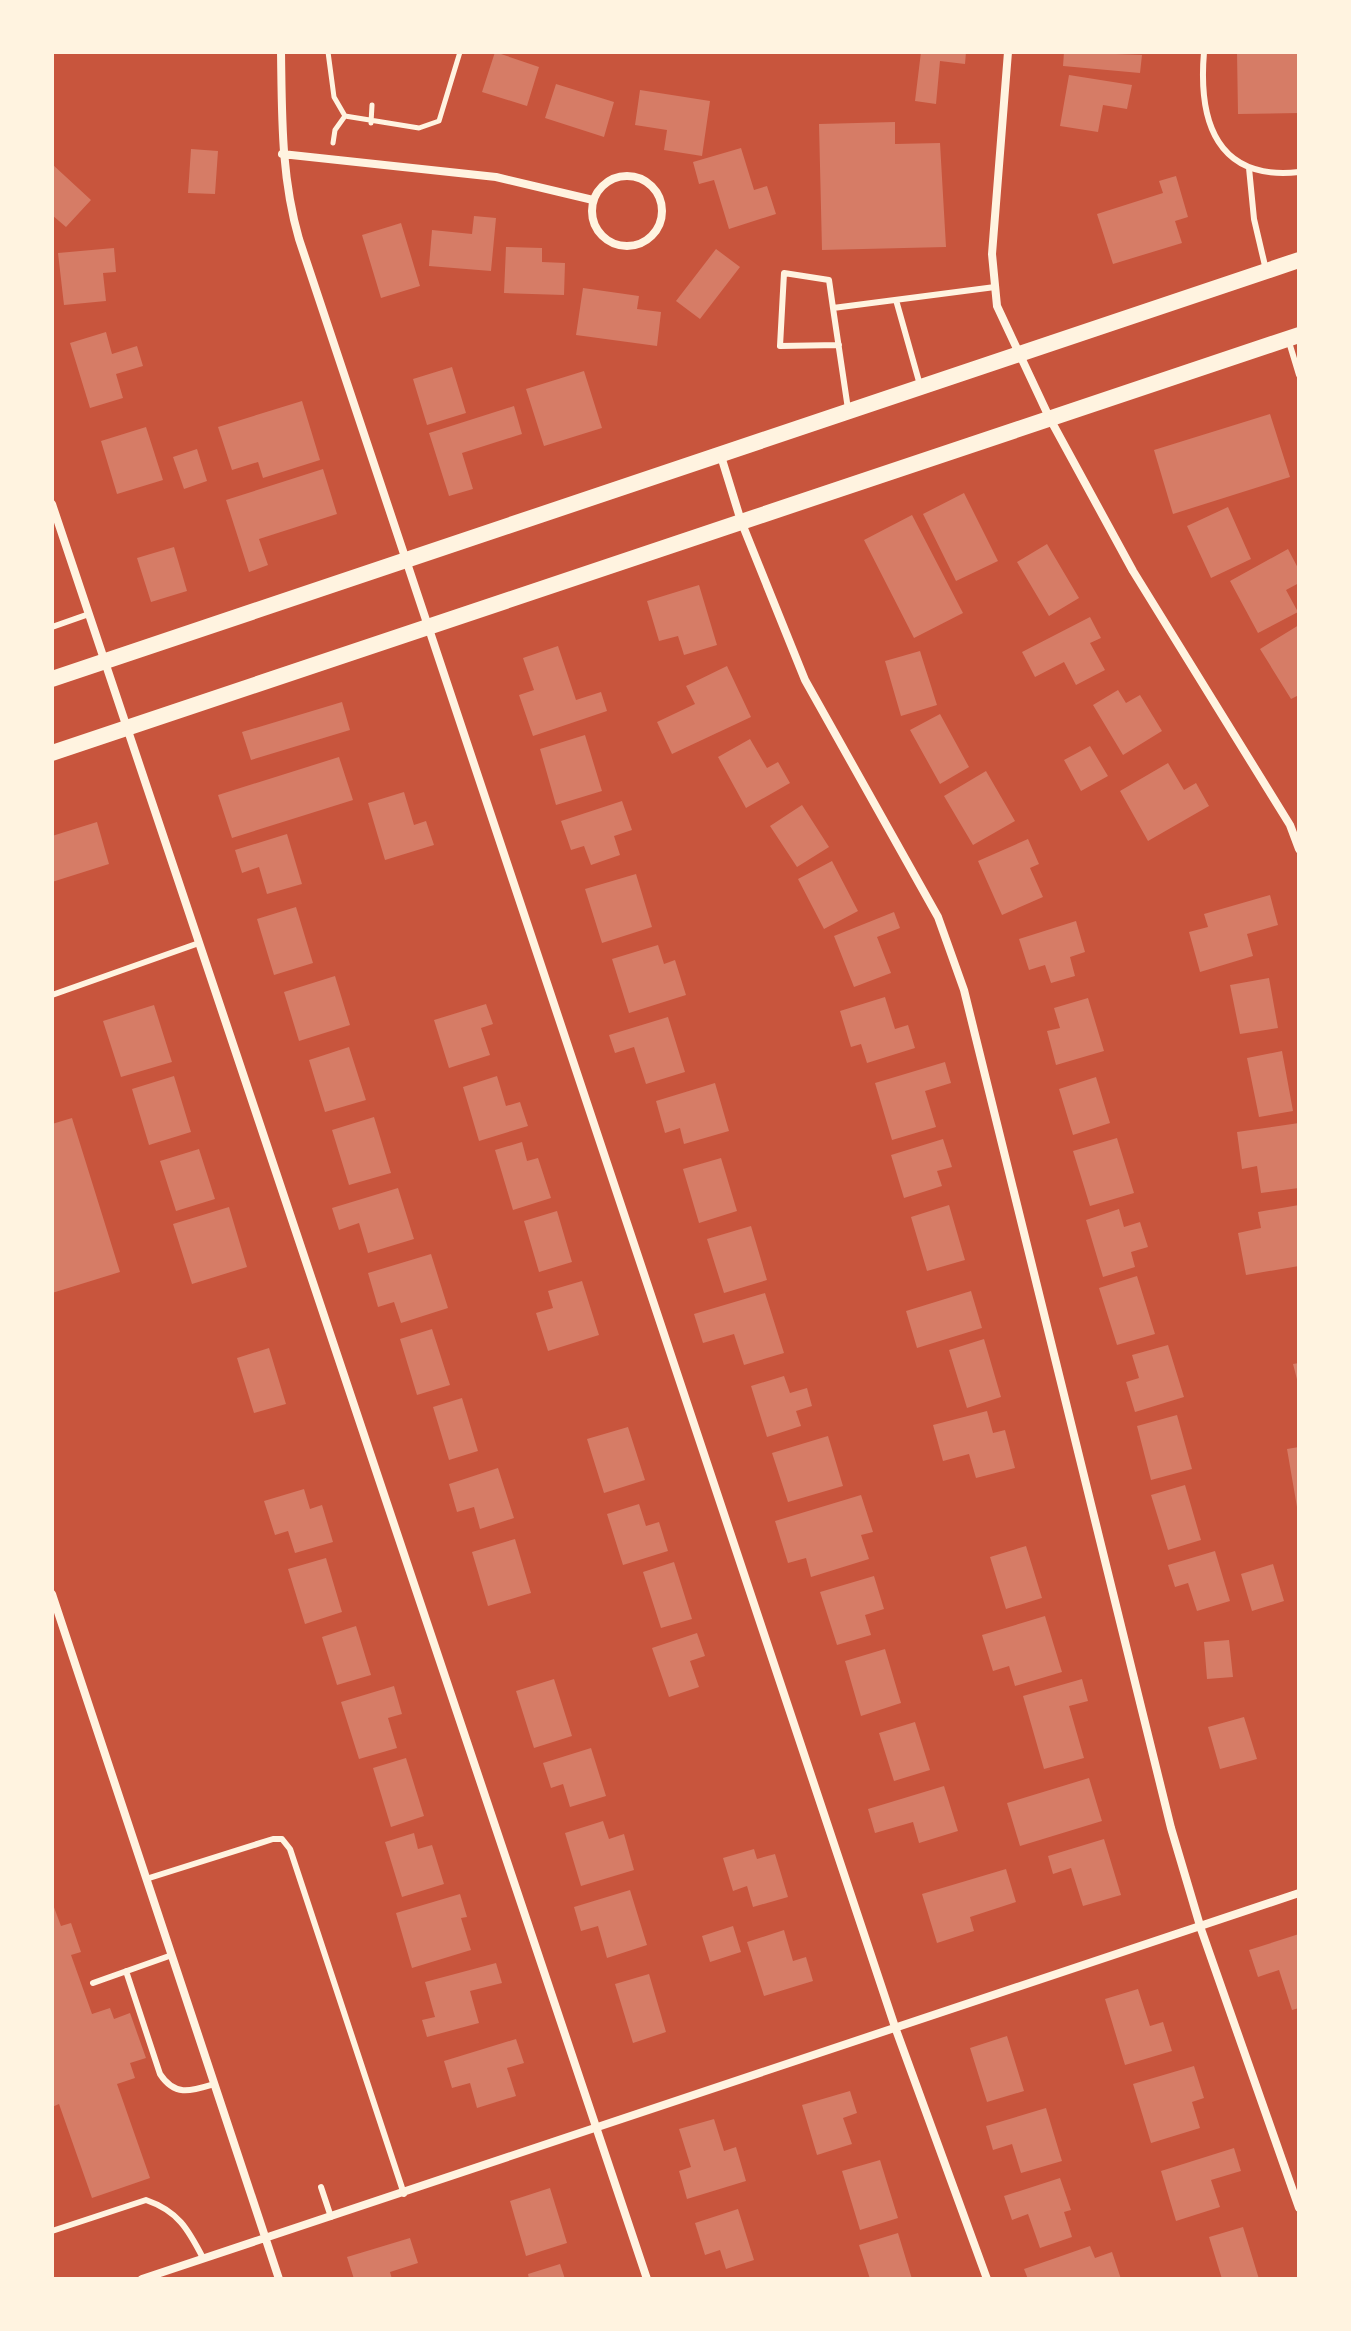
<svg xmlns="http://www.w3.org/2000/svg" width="1351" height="2331" font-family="'Fira Sans',sans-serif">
<rect width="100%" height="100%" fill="#c8553d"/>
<!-- building -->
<path fill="#d67c66" d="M495 52 539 67 527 106 482 92Z
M921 52H966L965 64 940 61 936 104 915 101Z
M1064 52 1142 55 1140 73 1063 66Z
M1237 52H1299V113L1238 114Z
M1069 75 1132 85 1127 109 1103 105 1098 132 1060 126Z
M556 84 614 102 604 137 545 118Z
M640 90 710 101 702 156 664 150 667 130 635 125Z
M895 122V144L940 143 946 247 822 250 819 124Z
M741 148 754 190 767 186 776 214 729 229 714 180 699 184 693 162Z
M191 149 218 151 215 194 188 193Z
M52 164 91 200 66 227 52 215Z
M1176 176 1188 217 1175 221 1182 243 1113 264 1097 214 1163 193 1159 181Z
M474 216 496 218 491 271 429 266 432 230 472 234Z
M401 223 420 286 381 298 362 235Z
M506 247 542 248V262L565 263 564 295 504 293Z
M114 248 116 272 103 273 106 301 64 305 58 253Z
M716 249 740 267 700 319 676 301Z
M583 288 639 296 637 309 661 312 657 346 576 335Z
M106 332 112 354 137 346 143 366 116 374 123 398 90 408 70 343Z
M452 367 466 413 427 425 413 379Z
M584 371 602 428 544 446 526 389Z
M302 401 320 460 263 478 258 462 232 470 218 427Z
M514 406 522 434 462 453 473 489 449 496 429 433Z
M1270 414 1290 477 1173 514 1154 450Z
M146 427 163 480 117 494 101 441Z
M197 449 207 481 184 489 173 457Z
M323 469 337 514 259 539 268 565 249 572 226 500Z
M964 493 998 561 956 581 923 514Z
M1228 507 1251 559 1211 578 1187 526Z
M912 515 963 613 914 638 864 540Z
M1047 544 1079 598 1049 616 1017 562Z
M174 547 187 591 151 602 137 558Z
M1288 549 1299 570V583L1286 590 1298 612 1258 633 1230 581Z
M699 585 717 645 684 655 678 636 659 641 647 601Z
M1090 617 1101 638 1090 643 1105 670 1076 685 1064 662 1035 677 1022 652Z
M1299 625V695L1291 699 1260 649Z
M558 646 576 700 601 692 607 711 533 736 519 695 534 690 523 658Z
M920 651 937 705 901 716 885 661Z
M727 666 751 717 672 754 657 722 695 704 686 686Z
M1118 690 1126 703 1140 695 1162 731 1123 755 1093 705Z
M342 702 350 730 251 760 242 732Z
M940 714 969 767 940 784 910 730Z
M585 735 602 791 556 805 540 749Z
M750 739 767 768 778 762 790 783 746 808 718 757Z
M1090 746 1108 776 1081 791 1064 760Z
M339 757 353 800 232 838 218 795Z
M1168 763 1184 790 1196 783 1209 806 1148 841 1120 791Z
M986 771 1015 821 973 845 944 796Z
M404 792 414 825 426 821 434 845 385 860 368 803Z
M622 801 632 830 614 836 620 855 591 865 584 846 571 850 561 821Z
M802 805 829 847 797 867 770 826Z
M97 822 109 864 52 882V836Z
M287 834 302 884 267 894 259 867 242 873 235 850Z
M1028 839 1039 864 1030 868 1043 897 1002 915 978 861Z
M832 861 858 911 824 929 798 879Z
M636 874 652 927 602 943 585 889Z
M1270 895 1278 925 1247 934 1253 956 1200 972 1189 932 1208 927 1204 914Z
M296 907 313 963 274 975 257 919Z
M894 912 900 928 877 937 891 973 854 987 834 936Z
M1076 921 1085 952 1070 957 1075 976 1051 983 1045 965 1029 970 1019 939Z
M658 945 664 964 675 960 686 995 629 1013 612 959Z
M335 976 350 1025 299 1041 284 992Z
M1269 978 1278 1028 1240 1034 1230 985Z
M885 997 895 1029 908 1025 915 1048 867 1063 861 1044 851 1047 840 1011Z
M1088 998 1104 1051 1056 1065 1047 1031 1060 1028 1054 1008Z
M486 1004 493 1024 481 1028 490 1055 449 1068 434 1020Z
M154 1005 172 1062 121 1077 103 1021Z
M668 1017 685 1072 646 1084 634 1047 615 1053 609 1035Z
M349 1047 366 1100 325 1112 309 1060Z
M1282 1051 1293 1111 1259 1117 1247 1058Z
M945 1062 951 1083 925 1091 936 1127 892 1140 875 1083Z
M174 1076 191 1132 149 1145 132 1089Z
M497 1076 506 1106 520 1102 528 1126 479 1141 463 1087Z
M1096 1077 1110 1123 1073 1135 1059 1089Z
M715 1083 729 1131 684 1144 680 1128 665 1133 656 1101Z
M374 1117 391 1173 349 1185 332 1130Z
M72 1118 120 1272 52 1293V1124Z
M1299 1123V1188L1261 1193 1257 1166 1242 1169 1237 1132Z
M1117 1138 1134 1193 1090 1206 1073 1151Z
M943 1139 952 1167 937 1171 942 1186 904 1198 891 1155Z
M522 1142 527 1161 538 1158 551 1198 513 1210 495 1150Z
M199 1149 215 1199 176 1211 160 1161Z
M721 1158 737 1211 699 1223 683 1169Z
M398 1188 414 1239 368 1253 359 1223 339 1230 332 1208Z
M949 1205 965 1260 927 1271 911 1217Z
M1299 1205V1266L1246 1275 1238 1233 1261 1228 1258 1212Z
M229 1207 247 1267 192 1284 173 1224Z
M1119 1209 1124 1227 1140 1222 1148 1247 1131 1252 1135 1267 1103 1277 1086 1220Z
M557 1211 572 1262 539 1272 524 1221Z
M751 1226 767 1280 724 1293 707 1239Z
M431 1254 448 1308 401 1323 394 1302 378 1307 368 1273Z
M1137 1276 1155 1334 1117 1345 1099 1288Z
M582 1281 599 1335 548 1351 536 1313 553 1308 548 1291Z
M971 1291 982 1328 917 1348 906 1311Z
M765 1293 784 1353 744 1365 734 1334 703 1343 694 1314Z
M432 1329 450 1385 417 1395 400 1339Z
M984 1339 1001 1397 967 1408 949 1350Z
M1168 1345 1184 1397 1135 1412 1126 1382 1139 1378 1132 1355Z
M269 1348 286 1404 254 1413 237 1358Z
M1299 1363V1383H1298L1293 1364Z
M784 1376 790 1393 807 1388 812 1406 796 1411 801 1426 767 1437 751 1386Z
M462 1398 478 1451 449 1460 433 1407Z
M987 1411 993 1433 1005 1430 1015 1468 976 1478 969 1454 943 1461 933 1425Z
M1177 1415 1192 1469 1151 1480 1137 1426Z
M628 1427 645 1480 604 1493 587 1439Z
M828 1436 843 1486 788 1502 772 1453Z
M1299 1447V1507H1297L1287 1449Z
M498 1468 514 1518 480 1529 474 1507 457 1512 449 1484Z
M1185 1485 1201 1540 1168 1550 1151 1495Z
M304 1489 310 1509 322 1505 333 1542 295 1553 288 1531 275 1535 264 1501Z
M861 1495 873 1532 861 1535 869 1559 811 1577 806 1558 788 1563 775 1521Z
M639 1504 646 1526 659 1522 668 1551 623 1565 607 1514Z
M515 1539 531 1593 488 1606 472 1552Z
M1026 1546 1042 1598 1006 1609 990 1557Z
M1215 1551 1230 1601 1197 1611 1188 1583 1175 1587 1168 1565Z
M326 1558 342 1612 305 1624 288 1569Z
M674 1562 692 1619 661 1628 643 1572Z
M1273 1564 1284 1601 1252 1611 1241 1574Z
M874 1576 884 1609 865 1615 871 1635 837 1645 820 1592Z
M1045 1616 1062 1672 1015 1686 1009 1666 993 1671 982 1635Z
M356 1626 371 1675 337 1685 322 1637Z
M697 1633 705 1656 690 1661 699 1687 669 1697 652 1648Z
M1229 1640 1233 1677 1207 1679 1204 1642Z
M885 1649 901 1703 861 1716 845 1661Z
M554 1679 572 1736 534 1748 516 1691Z
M1082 1679 1088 1701 1069 1706 1084 1758 1044 1769 1023 1696Z
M394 1686 402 1714 388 1718 397 1748 359 1759 341 1702Z
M1244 1717 1257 1759 1220 1769 1208 1727Z
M915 1722 930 1770 894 1781 879 1733Z
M591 1748 606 1796 570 1807 563 1784 551 1788 543 1763Z
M406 1758 424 1816 391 1827 373 1768Z
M1089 1778 1102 1821 1020 1846 1007 1803Z
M944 1786 958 1831 919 1843 913 1822 875 1833 868 1809Z
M603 1821 609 1839 624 1834 634 1870 581 1886 565 1833Z
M414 1833 418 1849 432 1845 444 1884 402 1897 385 1842Z
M1104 1839 1121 1895 1083 1906 1071 1868 1053 1874 1048 1856Z
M754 1849 757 1859 775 1854 788 1897 753 1907 747 1886 733 1891 723 1858Z
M1006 1869 1016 1902 970 1917 974 1931 937 1943 922 1894Z
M630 1890 647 1945 607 1958 598 1926 581 1931 574 1907Z
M460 1894 467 1917 461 1918 471 1950 412 1968 396 1913Z
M52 1902 61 1926 71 1923 81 1952 71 1955 92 2014 110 2008 114 2019 130 2013 146 2058 130 2063 135 2078 117 2084 150 2178 92 2198 59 2104 52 2107Z
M733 1926 741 1952 710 1962 702 1936Z
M784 1930 793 1961 806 1957 813 1981 764 1996 747 1942Z
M1299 1934V2008L1292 2010 1279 1970 1258 1977 1249 1950Z
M496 1963 502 1983 470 1991 479 2023 427 2037 422 2020 435 2017 425 1982Z
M649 1974 666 2032 633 2043 615 1984Z
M1138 1989 1150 2026 1163 2022 1172 2051 1125 2065 1105 1999Z
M1007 2036 1024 2091 987 2102 970 2048Z
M516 2039 524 2063 507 2068 516 2096 477 2108 470 2083 452 2088 444 2061Z
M1194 2066 1204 2098 1192 2102 1200 2128 1151 2143 1133 2084Z
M850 2091 857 2113 843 2118 852 2144 817 2155 802 2105Z
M1046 2108 1062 2161 1021 2173 1012 2144 993 2150 986 2126Z
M714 2119 724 2151 736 2147 746 2181 687 2199 679 2171 691 2167 679 2129Z
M1234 2148 1241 2171 1211 2180 1220 2207 1176 2221 1161 2171Z
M880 2160 898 2218 860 2230 842 2171Z
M1060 2178 1071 2210 1064 2212 1072 2237 1040 2248 1028 2214 1012 2220 1004 2196Z
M550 2188 567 2243 526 2256 510 2201Z
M738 2209 754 2260 726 2269 720 2250 705 2255 695 2223Z
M1243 2227 1259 2279H1222L1209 2237Z
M898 2233 912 2279H870L859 2245Z
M410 2238 418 2263 390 2272 392 2279H354L347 2257Z
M1090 2246 1095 2258 1112 2252 1121 2279H1028L1024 2269Z
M560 2264 565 2279H529L528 2274Z"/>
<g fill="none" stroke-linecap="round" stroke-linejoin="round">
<!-- path -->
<path stroke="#fff3e0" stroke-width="5" d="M328 52 334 97 345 116 419 128 439 121 460 52
M371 123 372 105
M333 143 335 130 345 116"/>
<!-- service -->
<path stroke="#fff3e0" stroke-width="6" d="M1204 52C1198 122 1217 181 1299 172
M1249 168 1254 219 1266 270
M896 300 920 385
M833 308 829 280 784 273 780 346 839 345
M1289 342 1299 375
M848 409 833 308 995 287
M52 627 89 614
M52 995 199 943
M146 1879 273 1839H282L290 1849 404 2194
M126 1971 160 2074C175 2097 191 2091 214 2084
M93 1983 172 1955
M321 2187 331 2217
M52 2231 146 2200C178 2211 188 2229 203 2258"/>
<!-- minor -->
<path stroke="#fff3e0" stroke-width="8" d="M281 52C282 116 281 177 299 239L895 2027 987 2279
M1008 52 992 254 997 306 1049 417 1133 571 1290 825 1299 849
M282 154 496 177 593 200
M592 211a35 35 0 1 1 70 0a35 35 0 1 1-70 0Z
M720 453 741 521 805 680 938 917 964 990 1171 1828 1201 1929 1299 2208
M52 504 647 2279
M52 1594 279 2279
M142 2279 1299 1893"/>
<!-- secondary -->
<path stroke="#fff3e0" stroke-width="16" d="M52 679 1299 260
M52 753 1299 335"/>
</g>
<!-- border -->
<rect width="1351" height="2331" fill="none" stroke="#fff3e0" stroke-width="108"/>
</svg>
